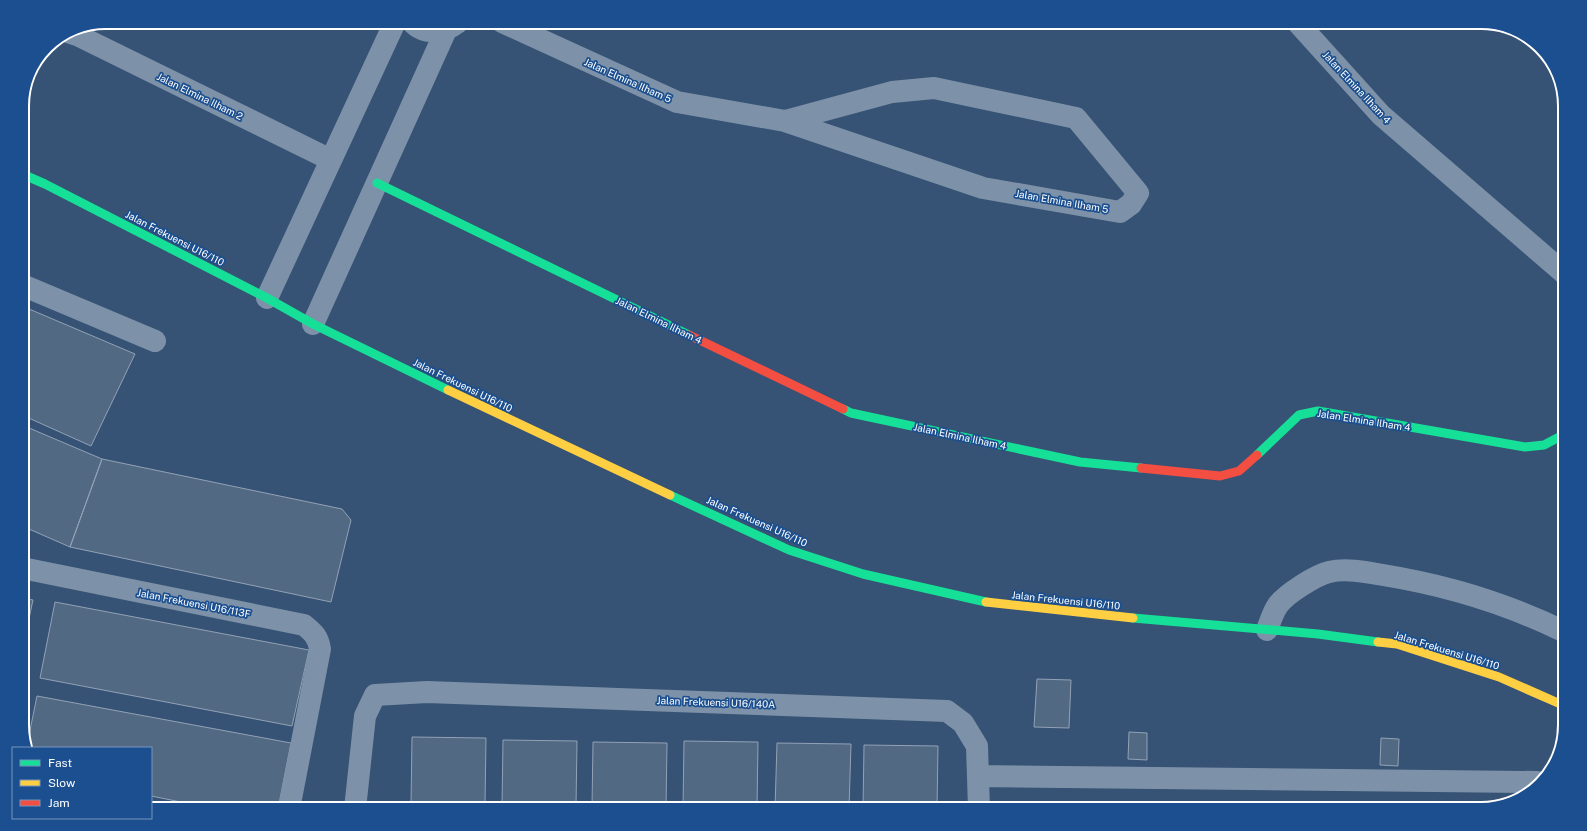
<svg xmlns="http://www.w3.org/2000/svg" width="1587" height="831" font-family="'Public Sans',sans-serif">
<rect width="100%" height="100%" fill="#365274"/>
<!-- building -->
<path fill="#526984" stroke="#92a2b6" d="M22 306 135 354 91 446 22 415Z
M22 425 102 459 70 547 22 526Z
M102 459 342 509 351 520 331 602 70 547Z
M22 598 33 600 22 650Z
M55 602 309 650 292 726 40 678Z
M1037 679 1071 680 1069 728 1034 727Z
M37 696 291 743 278 809H216L151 796V748H28L27 745Z
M1129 732 1147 733V760L1128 759Z
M412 737 486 738 485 805 411 804Z
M1381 738 1399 739 1398 766 1380 765Z
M503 740 577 741 576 808 502 806Z
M684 741 758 742 757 809 683 807Z
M593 742 667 743 666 809 592 807Z
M777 743 851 744 849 809H775Z
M864 745 938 746 937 809H863Z"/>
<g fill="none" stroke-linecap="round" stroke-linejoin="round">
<!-- street -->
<path stroke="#7d92a8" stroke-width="22" d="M412 22C424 35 444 33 457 23
M502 22 677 102 785 121 983 188 1120 212 1131 204 1138 193 1076 118 934 88 892 92 785 121
M1297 22 1381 115 1565 274
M68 32 77 35 331 160
M22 285 155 341
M267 298 395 22
M313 324 446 30
M22 568 304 625C314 633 318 637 320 649L289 809
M1267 630C1270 622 1273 612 1278 605 1286 594 1316 575 1329 572 1346 568 1366 572 1383 575 1445 585 1508 604 1565 632
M979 776 1537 782
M355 809 365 716 375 695 427 692 947 711 963 723 977 746 979 809"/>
<!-- fast -->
<path stroke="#16e098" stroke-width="9" d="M22 174 45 184 267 298 313 324 448 390
M377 183 689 335
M843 409 851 413 1080 462 1141 468
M1257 455 1299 415 1318 411 1525 447 1544 445 1565 434
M670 495 789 550 863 574 986 602
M1133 618 1318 634 1378 642"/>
<!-- slow -->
<path stroke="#ffcf43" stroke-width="9" d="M448 390 670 495
M986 602 1133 618
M1378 642 1397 644 1499 677 1565 706"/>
<!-- jam -->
<path stroke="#f24e42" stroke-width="9" d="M689 335 843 409
M1141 468 1220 476 1239 471 1257 455"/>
</g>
<g text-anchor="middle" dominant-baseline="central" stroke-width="3.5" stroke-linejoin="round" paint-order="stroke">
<!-- street labels -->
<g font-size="10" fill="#fff" stroke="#1b4f8f">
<text transform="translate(628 80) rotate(24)">Jalan Elmina Ilham 5</text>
<text transform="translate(1357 87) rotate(47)">Jalan Elmina Ilham 4</text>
<text transform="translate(200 96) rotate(26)">Jalan Elmina Ilham 2</text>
<text transform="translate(1062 201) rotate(10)">Jalan Elmina Ilham 5</text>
<text transform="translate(175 238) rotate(27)">Jalan Frekuensi U16/110</text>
<text transform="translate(659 320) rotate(26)">Jalan Elmina Ilham 4</text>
<text transform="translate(463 385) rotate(26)">Jalan Frekuensi U16/110</text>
<text transform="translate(1364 420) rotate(9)">Jalan Elmina Ilham 4</text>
<text transform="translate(960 436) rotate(12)">Jalan Elmina Ilham 4</text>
<text transform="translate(757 521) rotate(24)">Jalan Frekuensi U16/110</text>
<text transform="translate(1066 600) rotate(6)">Jalan Frekuensi U16/110</text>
<text transform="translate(194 603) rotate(11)">Jalan Frekuensi U16/113F</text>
<text transform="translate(1447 650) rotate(17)">Jalan Frekuensi U16/110</text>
<text transform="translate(716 702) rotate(2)">Jalan Frekuensi U16/140A</text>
</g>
</g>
<!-- crop -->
<path d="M0 0H1587V831H0ZM106 29H1481A77 77 0 0 1 1558 106V725A77 77 0 0 1 1481 802H106A77 77 0 0 1 29 725V106A77 77 0 0 1 106 29Z" fill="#1b4f8f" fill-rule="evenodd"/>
<path fill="none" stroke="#fff" stroke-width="2" d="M106 29H1481A77 77 0 0 1 1558 106V725A77 77 0 0 1 1481 802H106A77 77 0 0 1 29 725V106A77 77 0 0 1 106 29Z"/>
<!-- legend -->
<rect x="12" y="747" width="140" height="72" fill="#1b4f8f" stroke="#7695bc"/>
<rect x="20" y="760" width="20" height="6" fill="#16e098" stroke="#7695bc"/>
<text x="48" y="767" font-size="12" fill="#ffffff">Fast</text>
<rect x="20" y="780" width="20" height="6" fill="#ffcf43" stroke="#7695bc"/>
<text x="48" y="787" font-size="12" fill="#ffffff">Slow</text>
<rect x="20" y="800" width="20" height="6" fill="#f24e42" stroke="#7695bc"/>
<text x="48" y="807" font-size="12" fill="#ffffff">Jam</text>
</svg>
